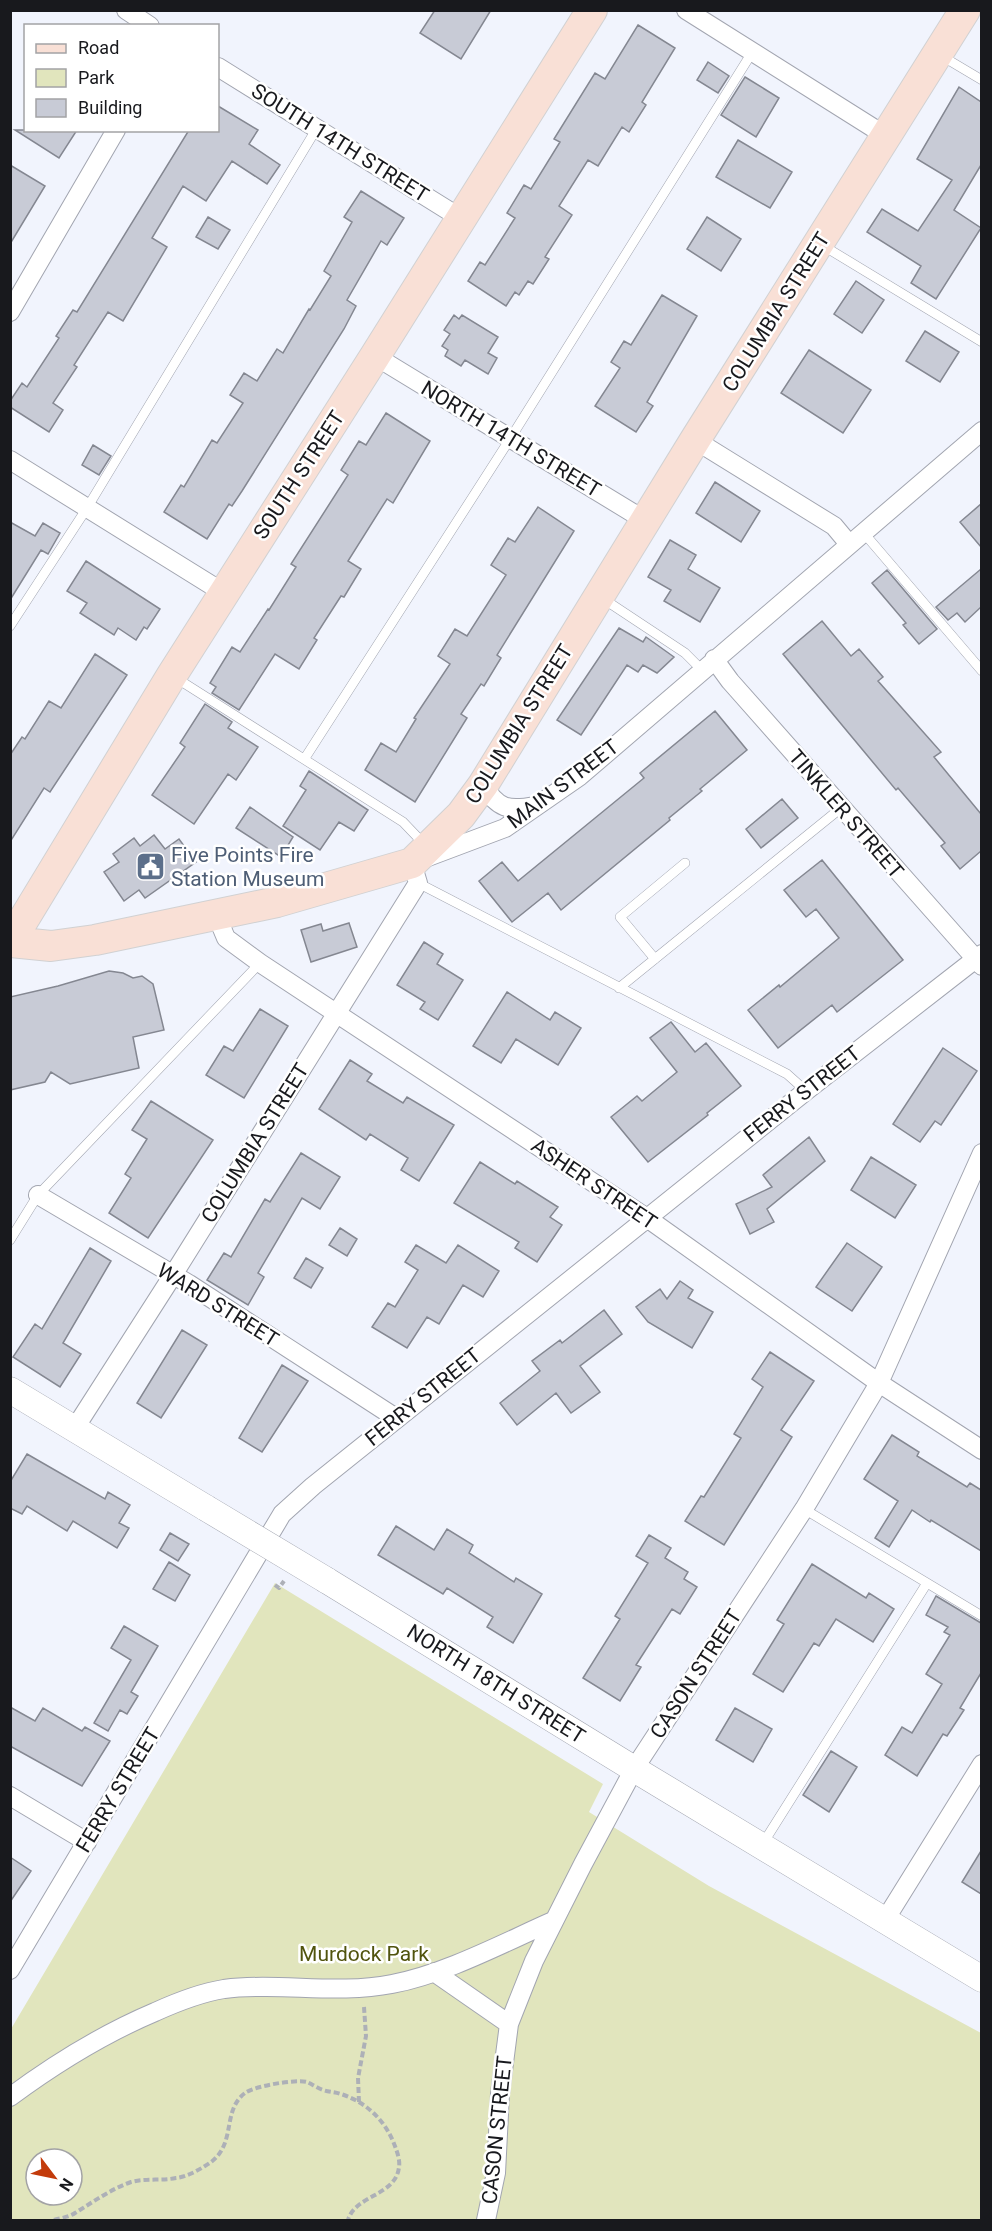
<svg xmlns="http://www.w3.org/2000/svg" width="992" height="2231" font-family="Roboto,sans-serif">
<rect width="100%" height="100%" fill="#f1f4fd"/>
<!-- green -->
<path fill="#e1e5bd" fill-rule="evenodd" d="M275 1583 603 1784 589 1812 709 1886 981 2033V2220H11V2029ZM36 2159H72V2195H36Z"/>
<!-- building -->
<path fill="#c8cbd6" stroke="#848791" stroke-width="1.5" d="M435 10H491L461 59 420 33Z
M638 25 675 48 642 102 646 105 629 132 622 127 598 166 588 160 559 206 572 215 545 257 549 259 533 284 528 281 519 295 515 292 506 306 468 281 480 262 485 265 515 218 507 213 524 185 531 189 560 142 554 139 595 73 605 79Z
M708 62 729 76 718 93 697 80Z
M745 77 779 98 756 137 721 115Z
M959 87 981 102V165L954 210 981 228 936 299 911 283 921 266 867 232 882 209 918 231 952 180 917 159Z
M218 106 258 130 249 144 280 165 267 184 232 161 206 201 183 186 152 238 167 247 123 321 108 312 74 365 77 367 53 403 63 410 49 432 10 407V401L22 383 27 387 59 338 56 336 73 310 77 312 189 130H218Z
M15 130H77L59 158Z
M738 140 792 172 770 208 716 177Z
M10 165 45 186 10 244Z
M361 191 404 218 387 245 381 241 347 300 356 306 344 329 242 491 232 506 229 504 207 539 164 512 181 485 184 487 212 440 217 443 243 403 230 395 244 373 257 381 277 349 283 353 309 309 310 310 331 276 324 271 352 222 344 217Z
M208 217 230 230 218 249 196 237Z
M707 217 741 239 721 271 687 249Z
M856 281 884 300 862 333 834 314Z
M662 295 697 316 647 402 653 406 636 432 595 406 620 368 611 362 624 341 631 345Z
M454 315 459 319 462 315 498 337 488 353 497 358 488 374 465 360 461 366 445 356 448 350 442 346 450 334 444 330Z
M925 331 959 352 940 382 906 361Z
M809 350 871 390 843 433 781 393Z
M386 413 430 441 393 503 387 499 348 561 361 569 344 597 341 596 314 638 317 640 299 669 275 654 239 710 212 693 216 687 210 683 232 647 240 652 268 609 269 610 296 567 291 564 348 475 341 470 359 441 366 445Z
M93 445 111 456 99 475 82 465Z
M715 482 760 511 741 542 696 513Z
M981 504V547L960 522Z
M538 507 574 531 497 655 501 658 484 686 481 684 461 714 467 718 415 802 365 770 381 743 396 752 416 719 414 718 450 664 438 656 455 629 467 636 506 575 491 565 508 538 515 542Z
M10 522 35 536 43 523 60 533 48 554 41 550 10 600Z
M670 540 696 555 688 569 720 588 700 622 664 601 671 590 648 577Z
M86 561 160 609 147 629 144 627 136 640 118 628 114 635 80 613 87 603 67 591Z
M981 569V607L965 622 957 613 948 620 936 607Z
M887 570 937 629 919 644 903 625 906 623 872 583Z
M822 621 851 656 859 649 883 677 878 681 941 752 934 757 981 814V851L960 869 941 846 945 843 898 788 896 790 783 654Z
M619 628 643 642 646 637 674 657 657 673 643 665 638 672 627 665 581 735 557 720Z
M95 654 127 675 50 792 44 788 10 842V755L22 737 25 739 49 701 61 708Z
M205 704 232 722 228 728 258 747 236 780 228 774 194 824 152 795 185 747 180 743Z
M715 711 747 750 700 789 702 791 669 818 670 820 561 910 548 893 512 922 479 881 502 862 518 881 644 778 640 773Z
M309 771 368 810 354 831 339 822 320 850 283 826 306 790 300 786Z
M782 799 798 818 761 848 746 829Z
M250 807 293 837 281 857 236 828Z
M154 835 165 849 179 839 196 862 145 898 139 890 124 901 104 872 119 862 113 854 134 838 140 846Z
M822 860 903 960 837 1012 832 1005 778 1048 748 1010 779 985 780 987 839 938 816 909 806 917 784 890Z
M349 923 357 947 311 962 301 930 321 924 323 931Z
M424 942 443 954 437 964 463 980 438 1020 420 1009 425 1002 397 985Z
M109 971 123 973 133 978 142 976 153 984 164 1030 133 1037 139 1068 70 1084 51 1072 45 1082 10 1090V997L58 986Z
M507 992 550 1020 555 1012 581 1028 558 1065 516 1039 501 1063 473 1046Z
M260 1009 288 1026 244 1098 206 1075 224 1046 233 1051Z
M671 1022 695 1052 706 1043 741 1086 707 1113 708 1115 648 1162 611 1117 637 1096 642 1101 677 1072 650 1038Z
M943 1048 977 1071 941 1125 935 1121 920 1142 893 1124Z
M350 1060 372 1074 367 1081 403 1103 407 1097 454 1125 419 1181 401 1170 408 1158 370 1134 366 1140 319 1109Z
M151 1101 213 1140 148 1238 109 1213 131 1178 125 1174 147 1139 132 1130Z
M809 1137 825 1161 767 1209 774 1222 750 1234 736 1204 772 1187 763 1175Z
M301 1153 340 1177 320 1209 302 1198 258 1273 264 1277 248 1305 207 1280 224 1253 231 1257 265 1199 270 1202Z
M871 1157 916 1185 895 1218 851 1190Z
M480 1162 515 1184 517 1181 558 1207 550 1217 562 1225 537 1262 515 1248 519 1242 454 1203Z
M340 1228 357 1239 347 1256 329 1245Z
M847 1243 882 1267 852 1311 816 1287Z
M416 1245 446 1263 458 1245 499 1271 483 1297 463 1285 439 1324 427 1317 407 1348 372 1327 388 1303 395 1307 418 1270 405 1262Z
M90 1248 111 1261 63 1343 81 1354 60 1387 13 1357 35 1324 42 1329Z
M306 1258 323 1268 311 1288 294 1278Z
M680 1281 693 1290 688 1298 713 1312 692 1348 648 1322 636 1307 660 1289 667 1299Z
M604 1310 622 1334 580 1366 600 1392 571 1413 556 1393 517 1425 500 1403 540 1371 532 1361 560 1340 562 1343Z
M182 1330 207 1345 161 1418 137 1403Z
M770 1352 814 1381 781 1430 792 1437 724 1545 685 1521 701 1496 704 1497 741 1438 734 1434 763 1387 752 1379Z
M282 1365 308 1381 262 1452 239 1438Z
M892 1435 919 1452 917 1456 967 1487 970 1483 981 1490V1551L931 1520 930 1522 912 1510 889 1547 875 1538 898 1501 864 1479Z
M27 1454 105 1499 108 1492 130 1505 119 1523 129 1528 117 1548 73 1521 67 1531 27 1506 22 1514 10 1508V1482Z
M396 1526 434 1550 447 1529 473 1545 469 1553 514 1582 516 1578 542 1594 513 1643 487 1627 493 1617 447 1588 443 1594 378 1555Z
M170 1533 189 1544 178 1561 160 1550Z
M649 1535 671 1548 665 1558 688 1572 684 1579 697 1587 680 1614 672 1609 636 1665 641 1667 620 1701 583 1678 620 1619 615 1616 648 1563 636 1556Z
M169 1562 190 1575 175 1601 153 1589Z
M812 1564 866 1598 869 1593 894 1609 873 1642 836 1619 819 1646 814 1643 783 1692 753 1674 784 1624 777 1620Z
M936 1596 981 1623V1673L960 1708 964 1710 947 1736 943 1734 917 1776 885 1755 902 1727 912 1733 942 1684 926 1674 950 1635 944 1632 948 1627 926 1615Z
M124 1626 158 1646 131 1692 138 1696 127 1714 120 1710 108 1731 94 1723 131 1660 111 1648Z
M10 1707 35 1721 43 1708 82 1731 85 1727 110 1741 82 1786 10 1746Z
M735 1708 772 1729 753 1762 716 1740Z
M831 1751 857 1767 829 1812 803 1795Z
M981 1851V1894L962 1882Z
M10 1857 31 1871 10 1902Z"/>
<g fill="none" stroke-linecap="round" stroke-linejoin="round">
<defs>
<path id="service" d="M940 55 982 80
M822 245 982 342
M863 532 982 671
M602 598 685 653 702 670
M10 626 87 508 317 128
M176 678 403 822 425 845
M305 758 510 439 753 51
M418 883 787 1074 806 1091
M655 959 620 917 685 863
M619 988 841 808
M10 1240 38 1195 260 963
M804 1509 982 1616
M762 1845 927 1583"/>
<path id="minor" d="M126 10 150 26
M686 10 886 136
M218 67 462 219
M10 312 116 130
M375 356 646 521
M695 440 834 526 849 544
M10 460 224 593
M714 659 730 681 982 966
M483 785C498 809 508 811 535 806
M216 914 226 938 260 963 647 1218 879 1383 982 1450
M38 1195 189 1284 396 1418
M75 1428 173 1275 418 883 412 863 505 828 580 776 982 431
M10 1796 87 1842
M885 1920 982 1764
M10 1970 282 1514 313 1486 806 1091 982 954
M434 1972 509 2024
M10 2097C56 2063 103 2034 155 2012 177 2002 199 1993 224 1989 280 1982 336 1995 392 1984 445 1974 503 1943 553 1921
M486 2220 496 2173 500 2094 509 2024 534 1961 583 1864 634 1769 804 1509 879 1383 982 1153"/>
<path id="secondary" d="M10 1390 206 1508
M326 1580 634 1769 982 1979"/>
<path id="primary" d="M10 942 172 675 375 356 592 10
M11 942 51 946 95 940 277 902 412 863 461 815 483 785 695 440 965 10"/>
</defs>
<!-- service casing -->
<use href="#service" stroke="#a2a5b0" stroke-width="10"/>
<!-- minor casing -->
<use href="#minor" stroke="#a2a5b0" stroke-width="20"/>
<!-- secondary casing -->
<use href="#secondary" stroke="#a2a5b0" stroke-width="27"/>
<!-- primary casing -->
<use href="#primary" stroke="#d1d1d2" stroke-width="32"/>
<!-- path -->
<path stroke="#adb0b7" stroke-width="4" stroke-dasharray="6 3" stroke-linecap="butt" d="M275 1585 279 1588 284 1581
M359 2102 358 2078 366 2036 364 2007
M54 2220C61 2218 69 2217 75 2213 93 2202 111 2189 131 2182 146 2178 161 2181 176 2178 186 2177 197 2171 205 2166 239 2147 220 2112 245 2093 255 2086 295 2079 307 2082 312 2084 317 2088 323 2090 329 2092 335 2092 341 2094 368 2103 387 2122 396 2149 398 2154 400 2162 399 2167 396 2196 355 2195 348 2220"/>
<!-- service -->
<use href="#service" stroke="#fff" stroke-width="9"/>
<!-- minor -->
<use href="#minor" stroke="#fff" stroke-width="18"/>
<!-- secondary -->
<use href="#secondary" stroke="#fff" stroke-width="26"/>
<!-- primary -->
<use href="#primary" stroke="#f9e0d6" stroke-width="30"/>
<defs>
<path id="secondary-bridge" d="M206 1508 326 1580"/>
</defs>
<!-- secondary-bridge casing -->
<use href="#secondary-bridge" stroke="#a2a5b0" stroke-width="27" stroke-linecap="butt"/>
<!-- secondary-bridge -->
<use href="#secondary-bridge" stroke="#fff" stroke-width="26"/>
</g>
<!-- icons -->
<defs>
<symbol id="civic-square" viewBox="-11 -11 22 22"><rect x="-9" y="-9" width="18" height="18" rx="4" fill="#5c6f8a" stroke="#fff"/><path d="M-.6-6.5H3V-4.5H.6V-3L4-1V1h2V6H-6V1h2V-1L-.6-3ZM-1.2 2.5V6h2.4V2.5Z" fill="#fff"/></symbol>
</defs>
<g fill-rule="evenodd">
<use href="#civic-square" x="134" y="850" width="33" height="33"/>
</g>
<g text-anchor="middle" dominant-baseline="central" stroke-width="5" stroke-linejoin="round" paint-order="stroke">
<!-- street labels -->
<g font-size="21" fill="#18191d" stroke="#fff">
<text transform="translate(340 143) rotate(32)">SOUTH 14TH STREET</text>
<text transform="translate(776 312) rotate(-58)">COLUMBIA STREET</text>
<text transform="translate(511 439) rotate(31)">NORTH 14TH STREET</text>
<text transform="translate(299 475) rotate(-57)">SOUTH STREET</text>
<text transform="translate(519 724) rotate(-58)">COLUMBIA STREET</text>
<text transform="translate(563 784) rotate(-37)">MAIN STREET</text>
<text transform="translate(846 814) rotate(49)">TINKLER STREET</text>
<text transform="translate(802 1094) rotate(-38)">FERRY STREET</text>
<text transform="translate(255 1143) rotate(-58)">COLUMBIA STREET</text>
<text transform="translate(594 1184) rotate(34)">ASHER STREET</text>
<text transform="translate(218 1305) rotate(32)">WARD STREET</text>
<text transform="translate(423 1397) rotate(-39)">FERRY STREET</text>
<text transform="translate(696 1674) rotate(-57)">CASON STREET</text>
<text transform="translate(496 1684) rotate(32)">NORTH 18TH STREET</text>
<text transform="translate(118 1790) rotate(-59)">FERRY STREET</text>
<text transform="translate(497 2130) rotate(-84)">CASON STREET</text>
</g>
<!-- service labels -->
<g font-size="21" fill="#4e5e75" stroke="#fff" text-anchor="start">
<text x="171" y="855">Five Points Fire<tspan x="171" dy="24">Station Museum</tspan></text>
</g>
<!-- park labels -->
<g font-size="21" fill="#51540e" stroke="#fff">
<text x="364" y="1954">Murdock Park</text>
</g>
</g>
<!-- border -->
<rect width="992" height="2231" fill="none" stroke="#18191d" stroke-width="24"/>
<!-- legend -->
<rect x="24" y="24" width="195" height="108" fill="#ffffff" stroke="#a3a3a5" stroke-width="1.5"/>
<rect x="36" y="44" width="30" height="9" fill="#f9e0d6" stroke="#a3a3a5" stroke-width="1.5"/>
<text x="78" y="54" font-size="18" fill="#18191d">Road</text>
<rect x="36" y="69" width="30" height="18" fill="#e1e5bd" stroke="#a3a3a5" stroke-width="1.5"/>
<text x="78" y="84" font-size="18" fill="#18191d">Park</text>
<rect x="36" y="99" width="30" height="18" fill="#c8cbd6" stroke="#a3a3a5" stroke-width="1.5"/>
<text x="78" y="114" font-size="18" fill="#18191d">Building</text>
<!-- north arrow -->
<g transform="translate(54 2177) rotate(122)"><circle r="28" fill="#ffffff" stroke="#a3a3a5" stroke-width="1.5"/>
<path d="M0-4.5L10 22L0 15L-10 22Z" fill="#c33b0b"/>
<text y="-9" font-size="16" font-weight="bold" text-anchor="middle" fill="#18191d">N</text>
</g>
</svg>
